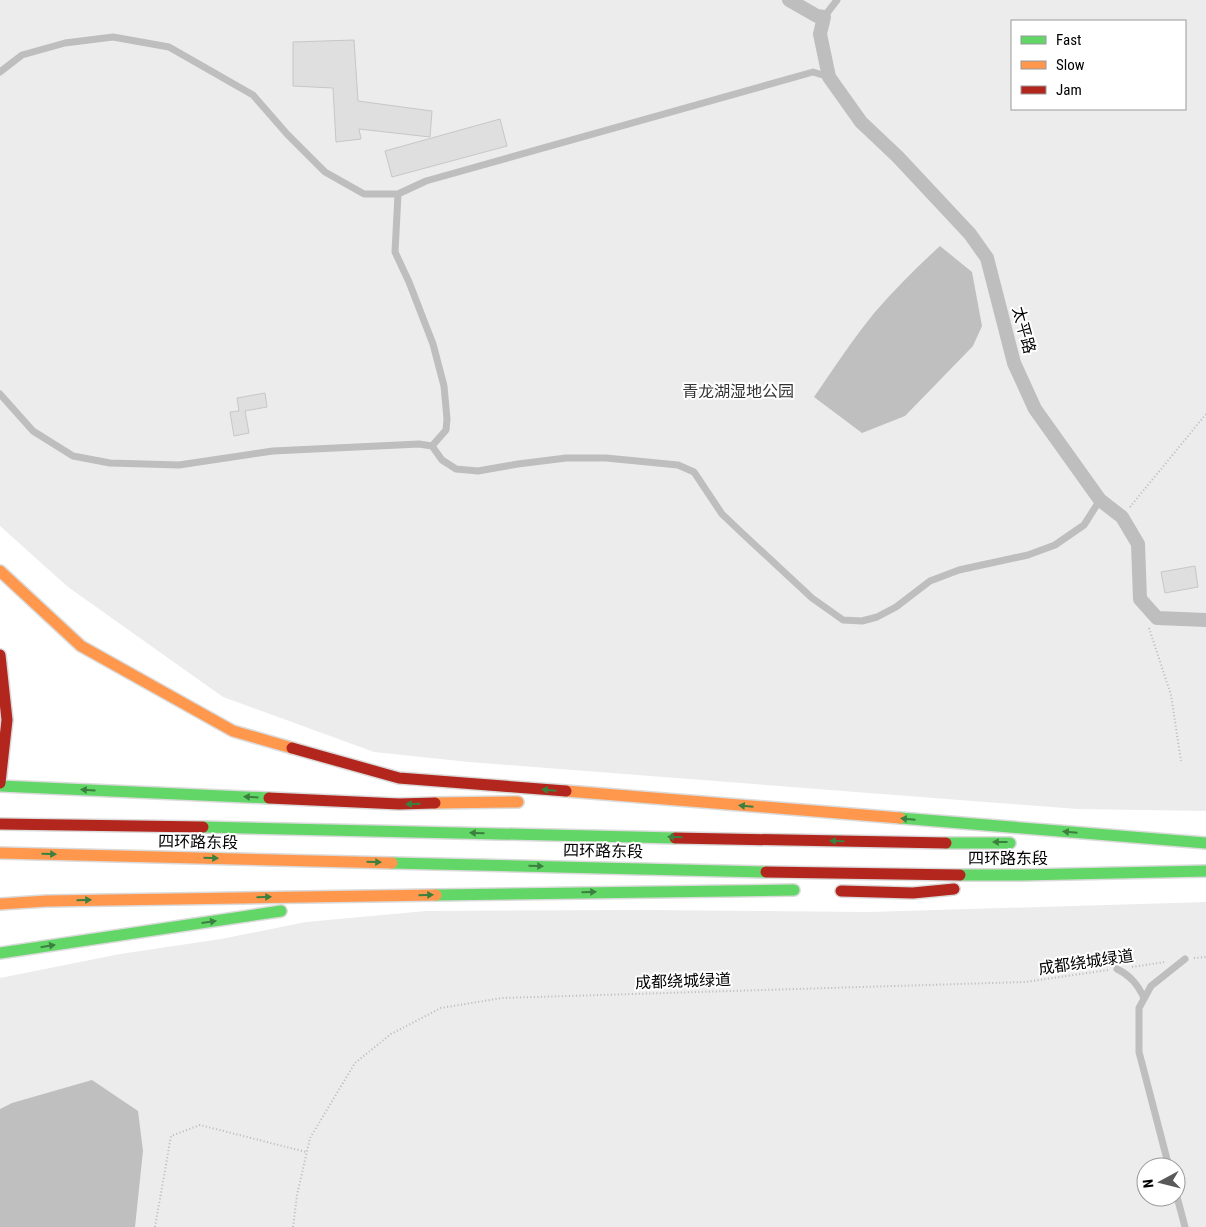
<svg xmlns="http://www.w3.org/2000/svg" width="1206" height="1227" font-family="'Roboto Condensed','Noto Sans SC',sans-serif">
<rect width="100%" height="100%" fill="#fff"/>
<!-- green -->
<path fill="#ececec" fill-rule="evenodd" d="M0 0H1206V811L1077 809 469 762 374 752 223 697 68 587 0 526ZM1012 21H1185V109H1012Z
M1206 902V1227H0V978L120 954 221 939 306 922 426 911 643 910 869 912ZM1146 1167H1176V1197H1146Z"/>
<!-- water -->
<path fill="#bfbfbf" d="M940 246 972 272 982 326 973 346 905 416 862 433 814 397C834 368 853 339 875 312 895 289 917 267 940 246Z
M92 1080 138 1111 143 1151 135 1227H0V1109L12 1103Z"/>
<!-- building -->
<path fill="#dfdfdf" stroke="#c7c7c7" d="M354 40 358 101 432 111 430 137 359 129 361 139 336 142 333 88 293 86V42Z
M500 119 507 146 392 177 385 151Z
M265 393 267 407 245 411 249 433 234 436 230 412 239 411 237 398Z
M1195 566 1198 587 1165 593 1161 572Z"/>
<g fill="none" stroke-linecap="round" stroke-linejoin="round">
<defs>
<path id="fast" d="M0 786 269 798
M900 818 1206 843
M203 827 675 838
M946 843H1010
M392 863 766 872
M960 875H1023L1206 871
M436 895 794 890
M0 953 281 911"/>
<path id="slow" d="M0 571 81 646 233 731 292 748
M566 791 900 818
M435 803 518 802
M0 853 392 863
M0 904 47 901 436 895"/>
<path id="jam" d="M0 655 7 720 0 783
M292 748 399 778 566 791
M269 798 399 804 435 803
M0 824 203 827
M675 838 946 843
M766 872 960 875
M841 891 913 893 954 889"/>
</defs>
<!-- fast casing -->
<use href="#fast" stroke="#dbdbdb" stroke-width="14"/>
<!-- slow casing -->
<use href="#slow" stroke="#dbdbdb" stroke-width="14"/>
<!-- jam casing -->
<use href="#jam" stroke="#dbdbdb" stroke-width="14"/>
<!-- path -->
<path stroke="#b9b9b9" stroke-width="2" stroke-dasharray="1 2.5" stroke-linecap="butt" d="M1130 507 1206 414
M1149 628 1171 695 1181 761
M1194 958 1206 957
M1132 967 1165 962
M155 1227 171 1136 200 1125 306 1152
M293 1227 297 1195 310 1138 355 1063 391 1034 441 1008 502 998 1025 982 1108 970"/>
<!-- lane -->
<path stroke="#bebebe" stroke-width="7" d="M824 17 837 0
M0 72 22 55 65 43 113 37 169 47 253 95 287 134 325 172 364 194H398
M0 394 33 431 73 456 110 463 179 465 273 451 419 444 432 446 442 460 456 469 478 471 518 464 566 458H606L678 465 694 472 722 514 742 533 812 598 843 620 862 621 877 617 896 607 930 581 959 570 1028 555 1055 545 1084 525 1100 500
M432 446 446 430 447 419 444 386 433 344 409 282 395 252 398 194 426 181 813 72 829 77
M1117 969C1131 976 1138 985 1144 998
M1169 1167 1139 1052V1008L1151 986 1185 959
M1176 1193 1185 1227"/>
<!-- street -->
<path stroke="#bebebe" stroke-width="14" d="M789 0 817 16 824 17 820 34 829 77 861 122 898 157 970 234 987 258 1014 363 1035 409 1100 500 1122 517 1138 544 1140 599 1157 618 1206 620"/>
<!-- fast -->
<use href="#fast" stroke="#63d668" stroke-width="11"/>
<!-- slow -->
<use href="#slow" stroke="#ff974d" stroke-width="11"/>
<!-- jam -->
<use href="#jam" stroke="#b3261e" stroke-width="11"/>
</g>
<!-- one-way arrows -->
<defs><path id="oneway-solid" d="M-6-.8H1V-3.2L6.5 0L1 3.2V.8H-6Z" transform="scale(1.25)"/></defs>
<g fill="#3b803e">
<use href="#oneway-solid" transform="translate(88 790) rotate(-177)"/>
<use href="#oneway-solid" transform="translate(549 790) rotate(-175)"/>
<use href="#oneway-solid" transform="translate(251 797) rotate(-177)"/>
<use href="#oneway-solid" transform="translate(413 804) rotate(179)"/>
<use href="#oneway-solid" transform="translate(746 806) rotate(-175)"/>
<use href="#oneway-solid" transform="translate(908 819) rotate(-175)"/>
<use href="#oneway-solid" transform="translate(1070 832) rotate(-175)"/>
<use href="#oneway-solid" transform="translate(477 833) rotate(-179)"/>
<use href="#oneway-solid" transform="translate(675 837) rotate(-179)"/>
<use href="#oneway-solid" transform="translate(837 841) rotate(-179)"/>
<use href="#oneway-solid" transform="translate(1000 842) rotate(-180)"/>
<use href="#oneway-solid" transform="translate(49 854) rotate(1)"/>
<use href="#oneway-solid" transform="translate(211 858) rotate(1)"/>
<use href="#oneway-solid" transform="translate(374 862) rotate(1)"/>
<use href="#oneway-solid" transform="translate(536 866) rotate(1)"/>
<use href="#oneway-solid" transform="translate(589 892) rotate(-1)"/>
<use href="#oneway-solid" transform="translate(426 895) rotate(-1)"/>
<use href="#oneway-solid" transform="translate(264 897) rotate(-1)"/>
<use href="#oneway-solid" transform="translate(84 900) rotate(-1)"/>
<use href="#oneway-solid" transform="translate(209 922) rotate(-8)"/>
<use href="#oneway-solid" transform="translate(48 946) rotate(-9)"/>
</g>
<g text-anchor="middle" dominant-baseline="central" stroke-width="4" stroke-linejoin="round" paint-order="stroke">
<!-- street labels -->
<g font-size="16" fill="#000" stroke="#fff">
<text transform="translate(1024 330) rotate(75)">太平路</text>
<text transform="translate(198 842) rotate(1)">四环路东段</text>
<text transform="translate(603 851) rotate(1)">四环路东段</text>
<text x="1008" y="858">四环路东段</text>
<text transform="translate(1086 962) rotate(-8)">成都绕城绿道</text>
<text transform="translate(683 981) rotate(-2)">成都绕城绿道</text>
</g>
<!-- park labels -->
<g font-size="16" fill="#333" stroke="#fff">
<text x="738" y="391">青龙湖湿地公园</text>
</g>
</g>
<!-- legend -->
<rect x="1011" y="20" width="175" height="90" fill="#ffffff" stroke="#999999"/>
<rect x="1021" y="36" width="25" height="8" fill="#63d668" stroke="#999999"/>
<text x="1056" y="45" font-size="15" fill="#000000">Fast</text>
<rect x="1021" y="61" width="25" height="8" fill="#ff974d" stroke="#999999"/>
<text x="1056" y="70" font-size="15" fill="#000000">Slow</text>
<rect x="1021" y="86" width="25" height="8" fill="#b3261e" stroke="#999999"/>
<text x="1056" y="95" font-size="15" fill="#000000">Jam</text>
<!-- north arrow -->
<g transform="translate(1161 1182) rotate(263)"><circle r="24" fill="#ffffff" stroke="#999999"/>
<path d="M0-4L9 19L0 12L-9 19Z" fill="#595959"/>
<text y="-8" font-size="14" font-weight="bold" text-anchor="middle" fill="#000000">N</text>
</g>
</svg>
